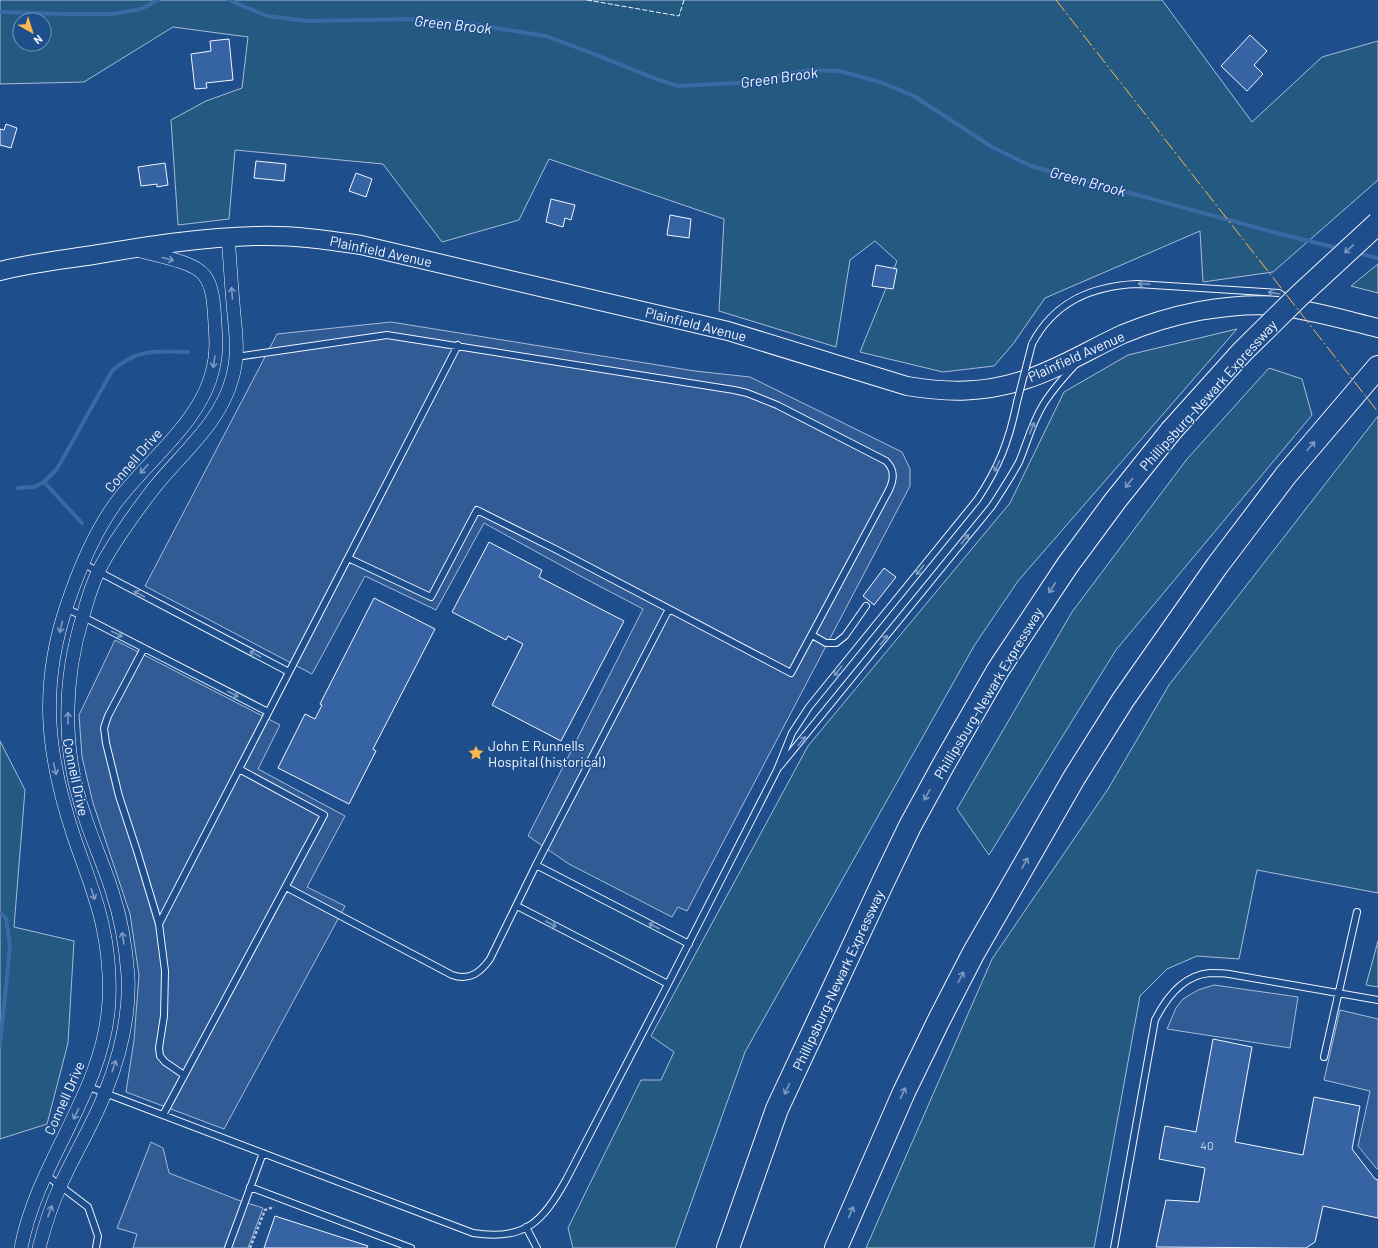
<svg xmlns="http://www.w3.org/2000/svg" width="1378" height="1248" font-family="Barlow,sans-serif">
<rect width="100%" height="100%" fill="#1f4e8c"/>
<!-- green -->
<path fill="#245a82" stroke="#a8bbd7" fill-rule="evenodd" d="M0 0H1162L1252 122 1322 57 1378 41V180L1273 272 1203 282 1200 231 1045 298 1013 344 994 366 943 372 860 352 897 261 875 241 850 260 836 347 719 311 724 219 549 159 519 220 442 242 383 164 235 150 229 219 178 225 171 120 206 101 242 88 248 37 173 27 84 82 0 84ZM20 20H44V44H20Z
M1378 264V293L1351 286Z
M1237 329 1018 581 974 646 745 1052 675 1248H573L568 1228 641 1080H661L674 1052 651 1036 808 746 1010 503 1064 392 1128 355Z
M1269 368 1302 379 1312 415 1116 650 989 855 957 809 1072 612 1187 459Z
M1378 416V893L1257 870 1239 959 1197 956 1167 969 1140 996 1094 1248H866L992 959 1108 789 1169 685Z
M0 741 25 790 14 927 74 941 68 1043 47 1124 0 1139Z
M1378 941V987L1366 985Z"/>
<!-- parking -->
<path fill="#305b95" stroke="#a8bbd7" d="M391 322 695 371 750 377 902 452 910 469V486L687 911 678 907 672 917 569 864 528 836 643 609 584 578 484 523 436 610 365 576 312 674 145 586 277 334Z
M115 640 280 725 258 769 345 816 307 887 345 906 224 1129 126 1092 134 1040 139 975 130 914 93 803 82 757 79 715Z
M1214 985 1298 997 1290 1048 1167 1029 1176 1008 1183 999 1198 990Z
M1340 1010 1378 1019V1169L1376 1168 1358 1146 1370 1091 1324 1080Z
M151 1142 163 1148 169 1173 238 1200 263 1208 248 1248H133L137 1234 117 1228Z"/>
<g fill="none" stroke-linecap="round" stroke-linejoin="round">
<!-- stream -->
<path stroke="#3b69a3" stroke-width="4" d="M229 0 267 16 307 21 418 19 471 24 546 36 594 54 656 79 678 86 738 83 810 70 840 71 880 82 914 96 992 147 1031 166 1273 232 1341 249
M0 12 64 14H113L141 9 158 0
M1357 253 1378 258
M44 482 82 523
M18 488 34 487 44 482 57 469 112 371C137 348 156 351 188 352
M0 913 6 918 10 946 0 1046"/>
</g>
<!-- building -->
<path fill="#3563a3" stroke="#f2f6ff" d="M1250 35 1267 51 1254 65 1263 74 1247 91 1221 66Z
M229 39 233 80 206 83 207 88 195 89 191 54 211 51 210 41Z
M6 124 17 128 11 148 0 145V129L4 130Z
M256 161 286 164 284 181 254 178Z
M165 163 168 185 157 187V184L141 186 138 167Z
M356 173 372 179 366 197 349 191Z
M551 199 575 205 571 220 565 218 563 227 546 222Z
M670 215 691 219 689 238 667 235Z
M876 265 897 269 893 289 872 286Z
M489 542 542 570 539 577 624 621 561 741 492 705 523 644 508 636 506 640 452 612Z
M884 568 896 577 874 605 863 596Z
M374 598 435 629 373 749 376 751 349 804 278 768 305 714 315 719 322 705 320 704Z
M1213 1039 1252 1047 1235 1142 1303 1155 1314 1097 1360 1106 1352 1149 1375 1179 1378 1180V1218L1323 1206 1315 1242 1306 1248 1156 1247 1166 1200 1199 1202 1205 1168 1159 1159 1165 1126 1196 1132Z
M275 1216 368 1246 367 1248H264Z"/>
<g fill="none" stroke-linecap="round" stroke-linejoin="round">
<defs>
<path id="lane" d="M1032 344C1054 302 1091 286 1137 284L1279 293 1290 300
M236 357 387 335 734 390 747 393 777 405 886 461C895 470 894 479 889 490L791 673 557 550 477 510 431 597 348 558
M82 563 289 672
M66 608 268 712
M812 635 826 643H836L845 636 866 606
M144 648 108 716 104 728 106 743 119 796 137 851 159 924 165 971 164 1016 159 1048 160 1056 165 1062 184 1075
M780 766 992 506C1001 492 1011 477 1019 462 1027 443 1032 423 1043 405 1052 390 1063 378 1075 365
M536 865 689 944
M286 887 452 975C469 981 480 973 490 959L536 865 669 609
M517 906 668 984
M159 924 458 345
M1324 1057 1357 912
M89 1087 473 1233C524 1241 542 1223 566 1180L668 984 777 770 792 733 809 707 977 500C999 467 1009 441 1017 402
M163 1115 324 815 239 769
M46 1175 88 1207 98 1236 96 1248
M250 1187 411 1248
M526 1227 537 1248
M228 1248 263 1153
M1114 1248 1155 1020C1166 998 1183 975 1210 973 1217 973 1223 973 1229 974L1378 1000"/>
<path id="street" d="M21 1248C37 1161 105 1091 109 1000 110 976 108 951 103 928 97 897 84 867 74 837 47 756 39 687 67 605 79 569 93 535 115 504 146 461 201 423 213 369 217 353 216 339 215 324 214 309 214 287 204 275 193 261 154 255 137 250
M39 1248C44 1229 50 1209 58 1191 72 1158 92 1127 105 1093 120 1056 130 1016 128 976 126 948 121 918 112 891 104 865 92 840 84 814 62 750 63 680 83 616 87 601 92 584 99 570 114 541 134 514 154 488 182 453 220 423 232 379 240 352 235 330 233 303 231 281 230 259 228 238"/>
<path id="secondary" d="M0 271C31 263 61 260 93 255 147 246 203 237 258 236 293 235 327 240 361 245L728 331 907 386C949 393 984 393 1024 380 1059 369 1090 349 1123 334 1147 324 1173 316 1199 311 1222 307 1254 304 1277 306 1312 310 1345 320 1378 328"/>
<path id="highway" d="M728 1248 777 1109 884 880 910 826 945 762 998 670 1067 566 1115 501 1171 431
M836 1248 904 1092 939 1020 973 954 1074 778 1123 700 1217 566 1286 475 1378 367"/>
</defs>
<!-- lane casing -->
<use href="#lane" stroke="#f2f6ff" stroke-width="8"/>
<!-- street casing -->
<use href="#street" stroke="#f2f6ff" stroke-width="14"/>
<!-- secondary casing -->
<use href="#secondary" stroke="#f2f6ff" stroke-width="20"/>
<!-- highway casing -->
<use href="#highway" stroke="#f2f6ff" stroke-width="24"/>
<!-- path -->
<path stroke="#b3c4dc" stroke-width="2.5" stroke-dasharray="3 2" stroke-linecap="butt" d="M250 1248 265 1210 274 1207"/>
<!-- lane -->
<use href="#lane" stroke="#1f4e8c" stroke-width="6"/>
<!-- street -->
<use href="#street" stroke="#1f4e8c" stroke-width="13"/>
<!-- secondary -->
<use href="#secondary" stroke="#1f4e8c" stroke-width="18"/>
<!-- highway -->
<use href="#highway" stroke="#1f4e8c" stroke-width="22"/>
<defs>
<path id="lane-bridge" d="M1017 402 1032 344"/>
<path id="highway-bridge" d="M1171 431 1242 352 1299 296 1378 223"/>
</defs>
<!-- lane-bridge casing -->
<use href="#lane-bridge" stroke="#f2f6ff" stroke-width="8" stroke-linecap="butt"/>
<!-- highway-bridge casing -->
<use href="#highway-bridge" stroke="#f2f6ff" stroke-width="24" stroke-linecap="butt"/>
<!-- lane-bridge -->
<use href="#lane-bridge" stroke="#1f4e8c" stroke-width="6"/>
<!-- highway-bridge -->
<use href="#highway-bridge" stroke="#1f4e8c" stroke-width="22"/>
<!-- fence -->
<path stroke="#f2f6ff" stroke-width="1" stroke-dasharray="5 2" stroke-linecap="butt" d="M587 0 679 16 684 0"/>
<!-- power -->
<path stroke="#ffb74d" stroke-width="1" stroke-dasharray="14 3 2 3" stroke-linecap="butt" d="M1056 0 1378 412"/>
</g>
<!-- one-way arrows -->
<defs><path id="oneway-shaft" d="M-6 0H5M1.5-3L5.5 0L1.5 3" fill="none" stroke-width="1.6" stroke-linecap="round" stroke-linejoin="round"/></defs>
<g stroke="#7e9ac0">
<use href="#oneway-shaft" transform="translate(1349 249) rotate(137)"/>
<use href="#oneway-shaft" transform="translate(168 259) rotate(15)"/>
<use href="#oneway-shaft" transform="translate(1144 284) rotate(-177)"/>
<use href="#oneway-shaft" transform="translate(232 293) rotate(-94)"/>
<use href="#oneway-shaft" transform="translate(1274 293) rotate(-171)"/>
<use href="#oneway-shaft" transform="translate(214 362) rotate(99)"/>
<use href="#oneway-shaft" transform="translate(1032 428) rotate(-68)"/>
<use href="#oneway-shaft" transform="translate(1311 446) rotate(-50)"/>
<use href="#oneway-shaft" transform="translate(997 466) rotate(116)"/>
<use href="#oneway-shaft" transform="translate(144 469) rotate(132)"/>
<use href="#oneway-shaft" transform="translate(1129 483) rotate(129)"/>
<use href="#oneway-shaft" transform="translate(965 539) rotate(-51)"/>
<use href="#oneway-shaft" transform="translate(920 570) rotate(129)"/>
<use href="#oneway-shaft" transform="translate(1052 588) rotate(123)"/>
<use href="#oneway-shaft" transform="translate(139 594) rotate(-152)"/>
<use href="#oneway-shaft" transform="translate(61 627) rotate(104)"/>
<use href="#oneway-shaft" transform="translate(117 634) rotate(27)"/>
<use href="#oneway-shaft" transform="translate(884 640) rotate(-51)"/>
<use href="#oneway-shaft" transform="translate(255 654) rotate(-152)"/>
<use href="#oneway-shaft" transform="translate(838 671) rotate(129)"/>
<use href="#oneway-shaft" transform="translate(233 694) rotate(27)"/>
<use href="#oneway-shaft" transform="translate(68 718) rotate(-90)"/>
<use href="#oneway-shaft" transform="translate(802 741) rotate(-50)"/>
<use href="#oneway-shaft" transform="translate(55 769) rotate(76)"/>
<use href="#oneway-shaft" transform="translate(927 795) rotate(118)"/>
<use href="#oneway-shaft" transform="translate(1025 863) rotate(-60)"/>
<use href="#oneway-shaft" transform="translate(93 894) rotate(72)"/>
<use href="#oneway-shaft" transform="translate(551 924) rotate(27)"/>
<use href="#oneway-shaft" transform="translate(654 926) rotate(-153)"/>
<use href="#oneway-shaft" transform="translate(123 938) rotate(-99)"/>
<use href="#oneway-shaft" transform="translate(961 977) rotate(-63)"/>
<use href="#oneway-shaft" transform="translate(114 1066) rotate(-72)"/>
<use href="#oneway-shaft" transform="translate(787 1089) rotate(115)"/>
<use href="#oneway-shaft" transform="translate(903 1093) rotate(-65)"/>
<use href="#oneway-shaft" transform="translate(76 1114) rotate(116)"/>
<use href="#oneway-shaft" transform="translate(50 1211) rotate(-70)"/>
<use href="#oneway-shaft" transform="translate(851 1212) rotate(-67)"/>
</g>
<!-- icons -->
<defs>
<symbol id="sight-bare" viewBox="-9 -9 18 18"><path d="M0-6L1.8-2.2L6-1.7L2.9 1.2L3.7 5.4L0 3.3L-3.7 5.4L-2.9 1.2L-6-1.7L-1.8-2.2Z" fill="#ffb74d" stroke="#1f4e8c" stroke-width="2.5" paint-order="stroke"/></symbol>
</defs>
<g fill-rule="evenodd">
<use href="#sight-bare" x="465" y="742" width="22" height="22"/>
</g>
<g text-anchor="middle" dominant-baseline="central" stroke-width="3" stroke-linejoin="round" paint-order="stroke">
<!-- number labels -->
<g font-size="12" fill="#c3d1e8">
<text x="1207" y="1145">40</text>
</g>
<!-- street labels -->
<g font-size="14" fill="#f2f6ff" stroke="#1f4e8c">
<text transform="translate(381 251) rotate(12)">Plainfield Avenue</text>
<text transform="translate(696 324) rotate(14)">Plainfield Avenue</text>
<text transform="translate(1076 356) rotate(-24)">Plainfield Avenue</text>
<text transform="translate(1208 395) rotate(-48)">Phillipsburg-Newark Expressway</text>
<text transform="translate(133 460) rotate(-49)">Connell Drive</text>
<text transform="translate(988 693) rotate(-59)">Phillipsburg-Newark Expressway</text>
<text transform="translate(76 777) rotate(78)">Connell Drive</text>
<text transform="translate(838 980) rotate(-65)">Phillipsburg-Newark Expressway</text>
<text transform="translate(64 1098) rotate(-66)">Connell Drive</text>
</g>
<!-- poi labels -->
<g font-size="14" fill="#f2f6ff" stroke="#1f4e8c" text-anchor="start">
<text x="488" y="745">John E Runnells<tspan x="488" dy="16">Hospital (historical)</tspan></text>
</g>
<!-- water labels -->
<g font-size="15" font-style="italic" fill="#f2f6ff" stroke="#1f4e8c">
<text transform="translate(453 24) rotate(6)">Green Brook</text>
<text transform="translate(779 77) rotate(-8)">Green Brook</text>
<text transform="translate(1088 181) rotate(15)">Green Brook</text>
</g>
</g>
<!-- north arrow -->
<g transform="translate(32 32) rotate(141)"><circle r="19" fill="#1f4e8c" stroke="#7391ba"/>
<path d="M0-3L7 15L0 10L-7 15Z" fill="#ffb74d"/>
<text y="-6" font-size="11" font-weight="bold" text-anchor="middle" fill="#f2f6ff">N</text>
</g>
</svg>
